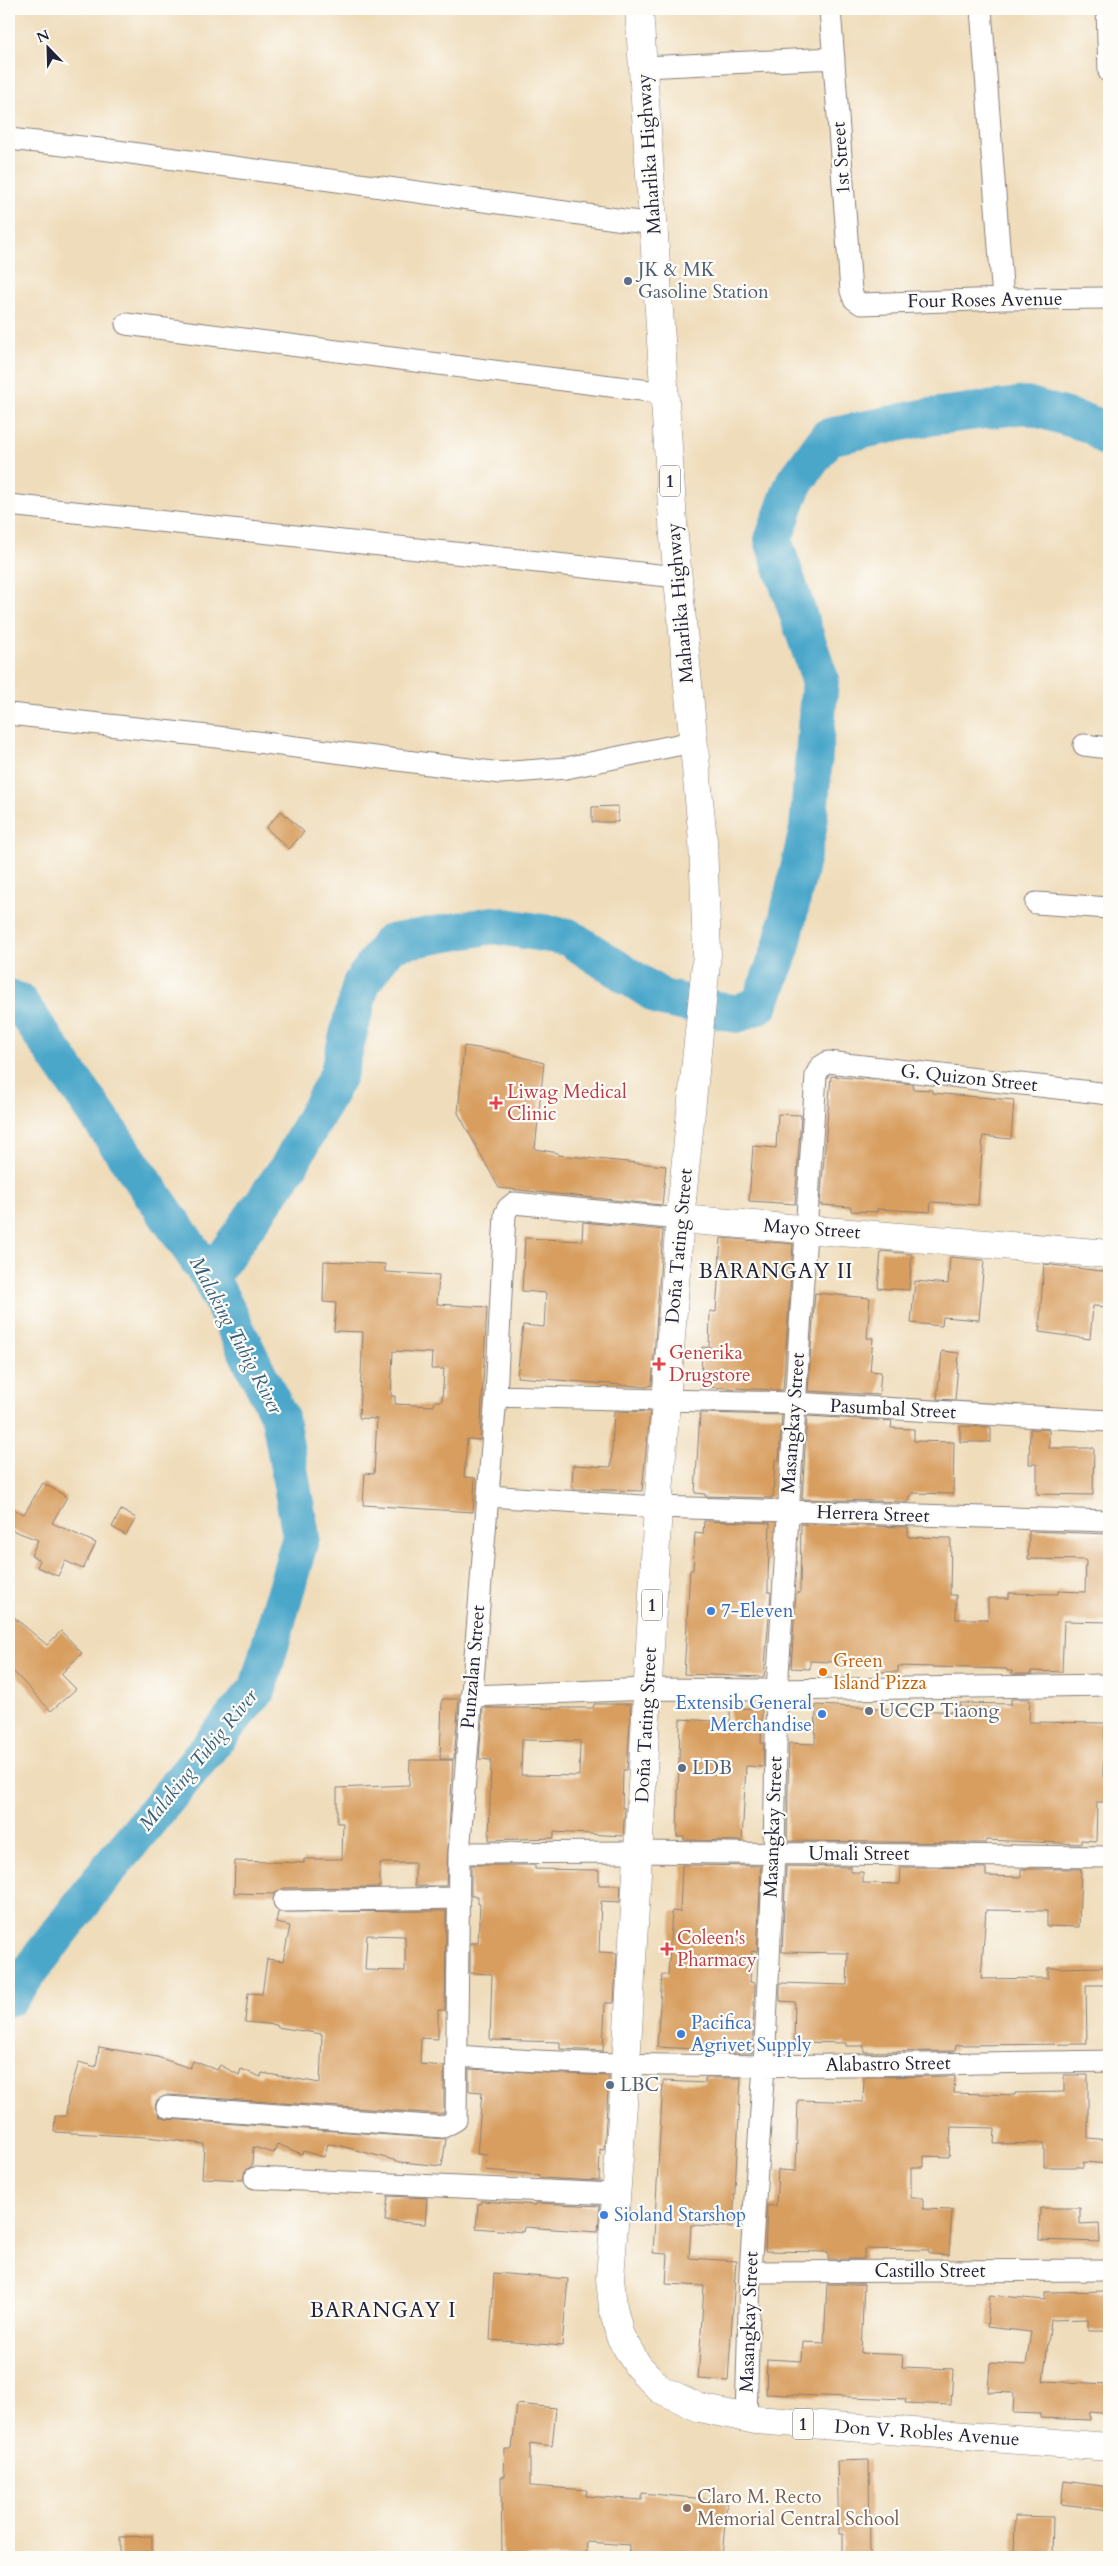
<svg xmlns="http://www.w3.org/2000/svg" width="1118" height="2566" font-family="Cardo,serif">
<rect width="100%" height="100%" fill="#fdfcf7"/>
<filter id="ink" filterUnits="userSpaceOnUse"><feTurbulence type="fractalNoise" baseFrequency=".02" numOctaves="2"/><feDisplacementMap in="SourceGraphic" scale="10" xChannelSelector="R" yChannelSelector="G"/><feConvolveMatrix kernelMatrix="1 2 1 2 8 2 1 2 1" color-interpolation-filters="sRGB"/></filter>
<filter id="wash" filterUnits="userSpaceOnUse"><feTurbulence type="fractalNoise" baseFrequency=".0096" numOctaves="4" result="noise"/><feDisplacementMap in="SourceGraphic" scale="20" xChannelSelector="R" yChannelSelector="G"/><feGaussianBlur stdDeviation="1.12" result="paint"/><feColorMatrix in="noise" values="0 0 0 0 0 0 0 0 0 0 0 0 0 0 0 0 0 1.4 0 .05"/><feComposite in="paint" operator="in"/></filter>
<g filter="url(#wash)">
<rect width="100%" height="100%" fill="#efdcba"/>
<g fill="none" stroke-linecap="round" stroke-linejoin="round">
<!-- river -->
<path stroke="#4ca7ca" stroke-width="38" d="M9 998 19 1002 210 1277 280 1418 301 1536 258 1688 107 1871 9 1998
M210 1277 289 1166 338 1075 361 984 390 943 493 925 568 937 662 998 737 1014 760 1004 781 948 808 829 820 679 773 540 793 485 828 437 922 418 1026 405 1093 425 1109 439"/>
</g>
<g id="blocks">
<!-- building -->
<path fill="#d89e5e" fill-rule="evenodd" d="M618 806V822H592V807Z
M281 811 304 832 289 849 266 828Z
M464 1046 504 1052 544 1063 535 1149 558 1153V1155L666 1166 662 1205 499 1188 458 1113Z
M831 1076 913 1084V1089L932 1090V1093L1014 1100 1011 1139 983 1136 978 1205 931 1202 930 1212 877 1209V1212L851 1211V1207L820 1205Z
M778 1114 801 1115 795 1204 749 1201 753 1146 776 1148Z
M583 1222 663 1230 652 1385 647 1387 517 1377 523 1325 544 1327 546 1293 522 1291 525 1238 582 1241Z
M721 1238 793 1244 783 1390 701 1387 702 1347 709 1348 710 1311 716 1312Z
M881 1251 912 1254 909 1290 878 1288Z
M950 1257 984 1260 979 1320 943 1317 942 1326 911 1323 915 1281 948 1284Z
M324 1261 385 1264V1272L439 1275 437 1304 487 1307 480 1440 467 1439 464 1477 475 1478 473 1512 363 1505 365 1473 374 1474 377 1419 359 1418 363 1332 334 1331 336 1303 323 1302ZM393 1351 432 1353 431 1369H444L442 1401H435L434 1406 395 1404V1396H391Z
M1044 1264 1109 1272V1307L1093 1306 1090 1339 1039 1332Z
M815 1293 870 1298 867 1338H873L870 1371 881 1372 879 1395 808 1391Z
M942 1351 959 1353 955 1400 937 1399Z
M614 1411 650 1412 642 1491 572 1489 573 1465 611 1467Z
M700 1413 782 1415 779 1460H775L773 1496 771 1498 705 1496V1494L695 1493Z
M807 1416 892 1421 891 1428 914 1429V1441L954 1442 953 1494 912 1493V1496H909V1502L802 1499Z
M960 1426 991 1427V1442H960Z
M1030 1429 1049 1430V1448H1094L1093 1495 1037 1494V1464H1029Z
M43 1483 67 1497 52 1523 96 1543 83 1569 65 1561 58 1576 37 1567 40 1560 31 1556 38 1540 9 1529V1507L24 1514Z
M121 1510 136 1518 126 1535 112 1527Z
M704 1521 770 1523 768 1577V1592H771L764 1677 684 1674 690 1570H693L695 1533 703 1534Z
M801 1524 908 1527V1537L951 1538 950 1595H956V1619H988V1598H1009V1593L1058 1594V1591L1085 1592 1086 1560 1028 1559 1029 1531 1109 1534V1622L1064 1621 1062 1672 1031 1671V1674H1012V1671H1007V1669L898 1666V1672H878V1664L810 1661V1669L791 1668 796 1593H800Z
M9 1613 47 1645 61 1631 82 1653 61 1674 76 1689 51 1711 9 1667Z
M442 1699H459L454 1759H440Z
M1011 1699H1030L1029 1722 1105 1723 1103 1777H1109V1802H1097L1096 1841 1081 1840V1844L986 1840V1843L787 1841 789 1743 815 1744 816 1705 960 1712V1703L1011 1704Z
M594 1704H631L627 1770H623L622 1808H625L623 1836 554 1832V1838L489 1840 491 1760 479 1759 483 1708H593ZM522 1740 580 1741 579 1776 521 1775Z
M730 1708 762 1709 761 1743H764L763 1767 746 1766 742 1841 684 1840V1837H677L680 1719 730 1722Z
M410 1760H453L446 1886H415V1863H380V1887L284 1888 274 1894 234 1893 235 1861 304 1863V1859H342L343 1823H337V1788L409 1785Z
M471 1865H535V1869L599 1870V1885H621L620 1902 601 1901 599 1952 617 1953 614 2003H605L603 2051 560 2049V2042L490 2040 492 1974 470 1973V1943H478L480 1904H478V1896H471Z
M682 1865 761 1866 757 1952 752 1951 750 1982 755 1983 752 2053H706V2051L694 2049 657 2047 662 1975H668L672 1911 680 1912Z
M786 1866 851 1867V1872H863V1883L900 1884 901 1867 986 1868V1876L1021 1877V1869H1081L1079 1927 1047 1926V1911L986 1910 981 1979 1048 1978V1968L1109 1967V1985H1086L1087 2044 956 2045 955 2051 864 2052V2046H846V2043L794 2042 795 2002 780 2001V1983L847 1985 848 1953 782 1952Z
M446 1911 445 2010H438V2039L421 2038 420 2064 444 2066V2112L440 2114 168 2095 157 2100 155 2107 160 2117 166 2119 446 2139 442 2166 401 2162 337 2145 328 2144 324 2157 303 2151 302 2154 277 2144 274 2153 253 2147 252 2166 245 2171 243 2180 202 2178 204 2144 147 2137 54 2132 55 2116H66L68 2098 79 2062 96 2067 99 2047 157 2057 190 2068 193 2061 217 2070 220 2065 239 2075 241 2069 261 2077 262 2073 320 2083 322 2034 277 2027V2025L245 2022 248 1993 262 1994 267 1959 283 1961 290 1926 276 1923 278 1912ZM367 1935 405 1936V1971L365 1970Z
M469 2069 609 2076 604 2150 600 2149 599 2181 539 2178V2175L485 2170 487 2155 477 2154 482 2092 469 2091Z
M1064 2075H1088V2138L1109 2140V2164L1083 2162V2167H1044V2143L994 2144 995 2128 951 2127 949 2157 924 2156V2167H911V2198H923V2209L952 2210 949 2255 929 2254V2250L864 2249V2259H828V2252L765 2251 767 2206H776L778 2170 796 2171 798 2100 863 2102 864 2077 955 2076 954 2093 1015 2095V2093L1064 2092Z
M705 2078H741L733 2227 691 2225 689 2258 736 2261 728 2381 698 2379 704 2286 666 2284 668 2254 653 2253 663 2081 705 2083Z
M388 2196 427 2198 425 2224 385 2221Z
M482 2201 536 2205V2203L600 2206 598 2232 524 2227 523 2232 476 2228 478 2204H481Z
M1040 2208H1080V2224L1099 2223 1100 2242 1039 2240Z
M494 2273 568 2279 562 2346 490 2340Z
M827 2284H864L861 2353 903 2355 902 2367 953 2369 951 2405 905 2403 906 2399 766 2394 767 2359 802 2361 803 2342 824 2343Z
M1109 2291V2331H1088V2319L1051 2320 1043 2381 1109 2384V2414L1090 2412V2420L1040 2418V2414L1013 2413 1014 2393 988 2392 990 2363 1026 2365 1031 2332 987 2327 990 2295 1045 2300V2292Z
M517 2404 556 2408 552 2446 530 2443V2486L587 2490 586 2496 642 2500V2493L727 2501 722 2557H629L630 2545 587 2542 586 2557H502L501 2476H504L505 2449H512Z
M869 2460 870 2557H843V2534H839L837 2461Z
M1064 2481 1109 2487V2510L1061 2504Z
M1015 2516 1053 2517 1052 2557H1014Z
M152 2536V2557H120V2537Z"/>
</g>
</g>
<g filter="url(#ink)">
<use href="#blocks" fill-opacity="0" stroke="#887f7a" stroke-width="1"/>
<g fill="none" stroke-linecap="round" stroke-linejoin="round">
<defs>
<path id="minor" d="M830 9 851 291 854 299 861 304 1003 299 1109 298
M981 9 1003 299
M1107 9 1109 72
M644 67 834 58
M9 139 109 150 653 224
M126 324 665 393
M9 505 677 577
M9 714 217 737 500 773 566 768 692 742
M1084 745 1109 748
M1036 903 1109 908
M496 1396 794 1403 1109 1421
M488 1496 658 1507 1109 1521
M471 1696 648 1689 777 1690 1109 1685
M459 1853 638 1852 1109 1857
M284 1901 459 1898
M457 2056C674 2072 892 2064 1109 2061
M167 2107 443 2127 456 2120 459 1853 496 1396 505 1214 508 1208 514 1203 680 1219
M255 2178 615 2194
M750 2272 1109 2270
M746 2419 750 2272 764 2066 774 1853 777 1690 816 1075 820 1067 828 1062 1109 1094"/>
<path id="tertiary" d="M680 1219 1109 1254"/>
<path id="primary" d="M639 9 674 537 703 841 707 954 680 1219 658 1507 626 2064 610 2278 613 2307 620 2336 638 2366 660 2389 700 2408 756 2420 1109 2447"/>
</defs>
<!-- minor casing -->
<use href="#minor" stroke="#887f7a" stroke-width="23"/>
<!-- tertiary casing -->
<use href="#tertiary" stroke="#887f7a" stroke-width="29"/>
<!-- primary casing -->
<use href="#primary" stroke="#887f7a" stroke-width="29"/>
<!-- minor -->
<use href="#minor" stroke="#fff" stroke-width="21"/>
<!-- tertiary -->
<use href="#tertiary" stroke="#fff" stroke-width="28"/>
<!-- primary -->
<use href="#primary" stroke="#fff" stroke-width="28"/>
</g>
</g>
<!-- markers -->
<g fill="#5c6f8a" stroke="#fdfcf7" stroke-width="2">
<circle cx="628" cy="281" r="5"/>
<circle cx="682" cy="1768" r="5"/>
<circle cx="610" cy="2085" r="5"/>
</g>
<g fill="#e0444e" stroke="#fdfcf7" stroke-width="2">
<path d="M493.5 1095.5h5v5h5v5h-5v5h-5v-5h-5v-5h5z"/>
<path d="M656.5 1356.5h5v5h5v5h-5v5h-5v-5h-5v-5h5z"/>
<path d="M664.5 1941.5h5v5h5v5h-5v5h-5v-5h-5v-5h5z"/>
</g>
<g fill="#3f7fe0" stroke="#fdfcf7" stroke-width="2">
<circle cx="711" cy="1611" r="5"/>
<circle cx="822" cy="1714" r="5"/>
<circle cx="681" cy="2034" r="5"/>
<circle cx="604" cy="2215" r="5"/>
</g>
<circle fill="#e8710a" stroke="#fdfcf7" stroke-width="2" cx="823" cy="1672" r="5"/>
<circle fill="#6b7280" stroke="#fdfcf7" stroke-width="2" cx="869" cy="1711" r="5"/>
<circle fill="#8d6e63" stroke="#fdfcf7" stroke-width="2" cx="687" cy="2508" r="5"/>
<g text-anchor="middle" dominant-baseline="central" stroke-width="4.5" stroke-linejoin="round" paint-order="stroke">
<!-- shield labels -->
<g fill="#fdfcf7" stroke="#646373" stroke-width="1">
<rect x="660" y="465.5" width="20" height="31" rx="4"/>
<rect x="642" y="1589.5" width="20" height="31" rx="4"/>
<rect x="793" y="2408.5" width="20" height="31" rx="4"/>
</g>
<g font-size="18" font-weight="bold" fill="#22223b">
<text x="670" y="481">1</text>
<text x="652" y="1605">1</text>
<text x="803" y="2424">1</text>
</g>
<!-- street labels -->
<g font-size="19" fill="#22223b" stroke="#fdfcf7">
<text transform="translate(649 154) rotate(-94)">Maharlika Highway</text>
<text transform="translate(841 158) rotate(-94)">1st Street</text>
<text transform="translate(985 300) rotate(-1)">Four Roses Avenue</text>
<text transform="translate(680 603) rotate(-95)">Maharlika Highway</text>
<text transform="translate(969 1078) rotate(6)">G. Quizon Street</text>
<text transform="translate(812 1229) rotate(4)">Mayo Street</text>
<text transform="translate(679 1246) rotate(-85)">Doña Tating Street</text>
<text transform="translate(893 1409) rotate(3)">Pasumbal Street</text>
<text transform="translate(793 1423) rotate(-86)">Masangkay Street</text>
<text transform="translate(873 1514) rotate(2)">Herrera Street</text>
<text transform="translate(473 1667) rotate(-85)">Punzalan Street</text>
<text transform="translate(646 1725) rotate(-87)">Doña Tating Street</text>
<text transform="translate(773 1827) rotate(-88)">Masangkay Street</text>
<text x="859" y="1854">Umali Street</text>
<text transform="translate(888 2064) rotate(-1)">Alabastro Street</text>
<text x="930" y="2271">Castillo Street</text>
<text transform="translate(749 2322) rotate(-88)">Masangkay Street</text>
<text transform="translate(927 2433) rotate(4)">Don V. Robles Avenue</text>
</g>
<!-- service labels -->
<g font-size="19" fill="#4e5e75" stroke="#fdfcf7" text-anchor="start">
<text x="638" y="270">JK &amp; MK<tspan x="638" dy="22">Gasoline Station</tspan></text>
<text x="692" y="1768">LDB</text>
<text x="620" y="2085">LBC</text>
</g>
<!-- health labels -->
<g font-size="19" fill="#be3a42" stroke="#fdfcf7" text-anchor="start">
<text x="507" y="1092">Liwag Medical<tspan x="507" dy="22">Clinic</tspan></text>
<text x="669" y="1353">Generika<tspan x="669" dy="22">Drugstore</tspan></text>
<text x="677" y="1938">Coleen's<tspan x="677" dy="22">Pharmacy</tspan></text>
</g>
<!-- shop labels -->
<g font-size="19" fill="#366cbe" stroke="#fdfcf7" text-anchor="start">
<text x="721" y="1611">7-Eleven</text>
<text x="812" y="1703" text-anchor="end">Extensib General<tspan x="812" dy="22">Merchandise</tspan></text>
<text x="691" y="2023">Pacifica<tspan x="691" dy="22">Agrivet Supply</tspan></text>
<text x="614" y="2215">Sioland Starshop</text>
</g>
<!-- food labels -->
<g font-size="19" fill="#c56008" stroke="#fdfcf7" text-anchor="start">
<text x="833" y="1661">Green<tspan x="833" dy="22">Island Pizza</tspan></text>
</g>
<!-- worship labels -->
<g font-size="19" fill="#5b616d" stroke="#fdfcf7" text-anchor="start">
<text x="879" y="1711">UCCP Tiaong</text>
</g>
<!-- education labels -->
<g font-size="19" fill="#785e54" stroke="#fdfcf7" text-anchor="start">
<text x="697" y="2497">Claro M. Recto<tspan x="697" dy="22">Memorial Central School</tspan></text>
</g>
<!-- water labels -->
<g font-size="20" font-style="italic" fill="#355e7b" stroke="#fdfcf7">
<text transform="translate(236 1335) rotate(62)">Malaking Tubig River</text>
<text transform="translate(198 1760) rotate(-51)">Malaking Tubig River</text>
</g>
<!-- quarter labels -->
<g font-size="21" letter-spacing="1" fill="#22223b" stroke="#fdfcf7">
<text x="776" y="1271">BARANGAY II</text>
<text x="383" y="2310">BARANGAY I</text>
</g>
</g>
<!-- margin -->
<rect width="1118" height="2566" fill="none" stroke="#fdfcf7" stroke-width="30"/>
<!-- north arrow -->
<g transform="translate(48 48) rotate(337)" stroke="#fdfcf7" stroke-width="4" paint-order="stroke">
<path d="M0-4L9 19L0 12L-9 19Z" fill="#22223b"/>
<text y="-8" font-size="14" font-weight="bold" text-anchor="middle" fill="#22223b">N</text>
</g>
</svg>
